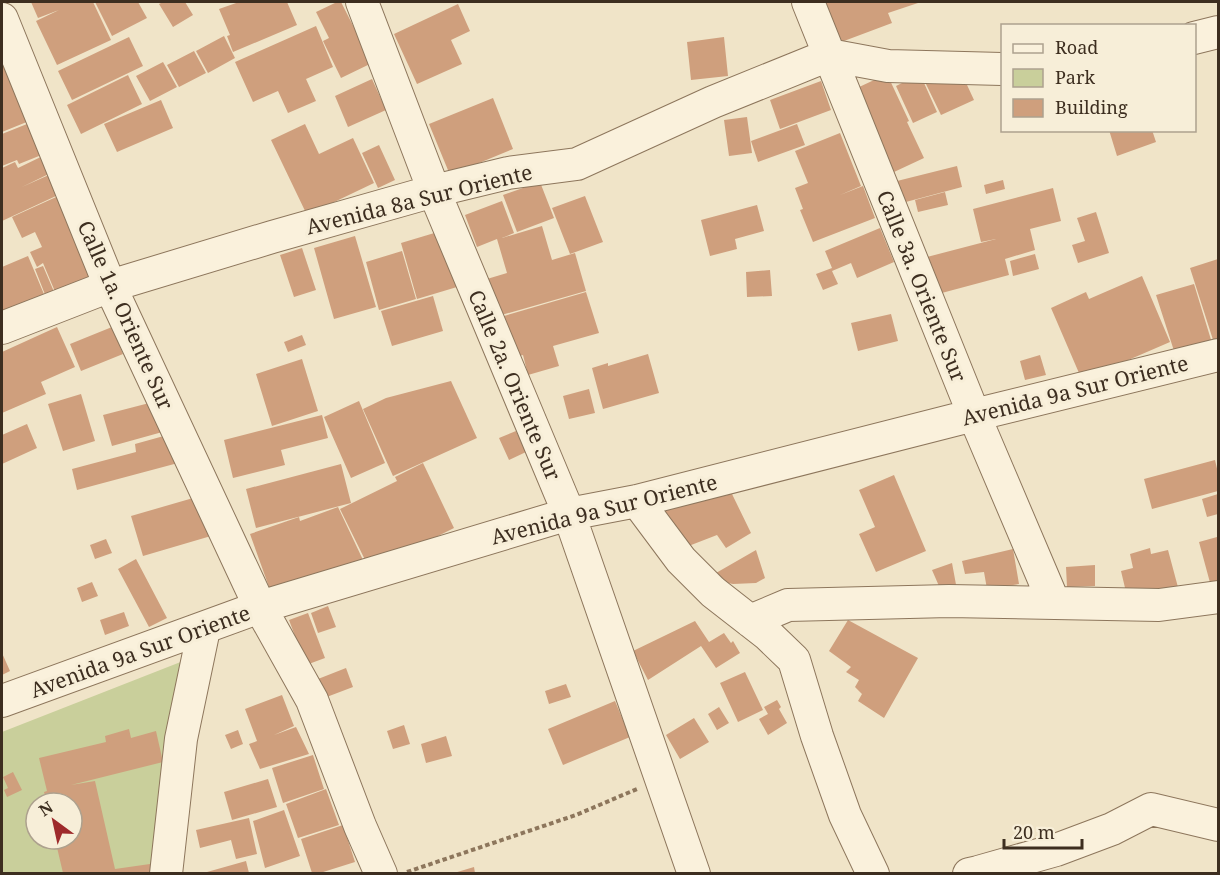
<svg xmlns="http://www.w3.org/2000/svg" width="1220" height="875" font-family="'Noto Serif',serif">
<rect width="100%" height="100%" fill="#f0e4c8"/>
<!-- green -->
<path fill="#c9cf9b" fill-rule="evenodd" d="M201 654 166 873 2 874V732ZM36 803H72V839H36Z"/>
<!-- building -->
<path fill="#cf9f7d" d="M31 2H93L111 40 57 65 36 21 59 10 38 18Z
M95 2H138L147 18 112 36Z
M163 2H185L193 15 173 27 159 4Z
M239 2H287L297 25 233 52 227 36 230 35 219 9Z
M337 2H341L372 63 341 78 323 41 329 38 316 12Z
M820 2H921L888 13 892 23 836 44Z
M458 4 470 31 451 40 462 64 417 84 394 34Z
M316 26 333 67 306 79 316 101 288 113 278 91 253 102 235 62Z
M224 36 235 58 208 73 196 51Z
M129 37 143 66 72 100 58 71Z
M724 37 728 76 691 80 687 42Z
M194 51 206 73 179 87 167 65Z
M2 56 39 117 2 132Z
M163 62 177 87 150 101 136 76Z
M961 72 974 100 941 115 925 82Z
M887 74 909 121 907 122 924 158 894 172 857 88Z
M920 74 937 112 913 123 896 86Z
M128 75 142 104 81 134 67 105Z
M372 79 386 110 348 127 335 96Z
M821 81 831 110 780 129 770 100Z
M493 98 513 149 450 175 429 124Z
M161 100 173 128 117 152 104 124Z
M747 117 752 153 729 156 724 120Z
M37 120 49 152 19 164 17 160 2 166V134Z
M305 124 319 154 353 138 374 183 307 215 271 140Z
M797 124 805 145 758 162 751 141Z
M1109 130H1152L1156 142 1117 156Z
M840 133 861 186 840 195 863 186 875 218 813 242 800 210 803 209 795 188 808 183 795 151Z
M379 145 395 180 378 188 362 153Z
M51 152 59 169 22 187 60 170 69 190 2 221V168L15 162 18 168Z
M957 166 962 187 902 203 897 181Z
M1003 180 1005 189 986 194 984 185Z
M540 182 554 218 517 232 503 195Z
M1053 188 1061 221 1030 229 1035 250 1005 259 1009 275 938 294 927 257 996 239 981 242 973 209Z
M945 192 948 205 918 212 915 200Z
M65 193 102 274 56 294 43 263 37 267 30 252 42 247 35 232 22 238 12 217Z
M585 196 603 242 570 254 552 208Z
M502 201 514 233 502 238 542 226 552 260 575 253 586 291 498 316 487 279 507 273 497 239 477 247 465 215Z
M757 205 764 231 735 239 737 249 710 256 701 220Z
M1096 212 1109 253 1078 263 1072 245 1085 241 1077 218Z
M880 228 894 262 857 278 851 263 832 271 838 284 823 290 816 274 832 268 825 251Z
M441 231 457 287 417 299 401 243Z
M355 236 376 307 334 319 314 248Z
M302 248 316 290 294 297 280 255Z
M402 251 416 299 379 310 366 262Z
M1035 254 1039 269 1013 276 1010 261Z
M28 256 46 299 2 320V267Z
M1218 259V342L1214 343 1190 268Z
M43 266 55 294 46 297 35 269Z
M770 270 772 296 747 297 746 272Z
M1142 276 1170 342 1082 380 1051 308 1086 292 1089 299Z
M1194 284 1212 343 1175 354 1156 295Z
M586 292 599 333 553 346 559 366 528 375 523 355 516 357 504 316Z
M433 296 443 331 392 346 381 311Z
M891 314 898 341 858 351 851 323Z
M57 327 75 367 41 382 46 394 2 413V352Z
M112 327 123 354 81 371 70 344Z
M302 335 306 345 288 352 284 342Z
M648 354 659 393 603 409 592 368 608 363V366Z
M1040 355 1046 375 1025 380 1020 361Z
M302 359 318 411 272 426 256 374Z
M451 381 477 438 393 476 363 409 386 398Z
M589 389 595 413 569 419 563 396Z
M81 394 95 441 63 451 48 404Z
M157 401 166 431 112 446 103 415Z
M359 401 385 463 351 478 324 417Z
M322 415 328 438 281 450 285 465 233 478 224 440Z
M27 424 37 448 2 464V435Z
M516 431 526 452 509 460 499 438Z
M171 434 178 463 77 490 72 469 136 452 135 444Z
M1215 460 1218 473V491L1152 509 1144 479Z
M423 463 454 528 370 570 340 509 397 481 395 477Z
M341 464 351 503 256 528 246 489Z
M894 475 926 551 876 572 859 534 875 527 859 490Z
M732 494 751 533 726 548 717 535 686 547 662 509Z
M1218 494V514L1207 517 1202 499Z
M200 496 211 536 143 556 131 516Z
M338 507 364 562 273 598 250 534 299 517 300 521Z
M1217 537 1218 543V588L1212 590 1199 542Z
M106 539 112 553 95 559 90 545Z
M1150 548 1151 554 1168 550 1179 591 1140 593 1139 589 1126 592 1121 571 1133 568 1130 554Z
M1013 549 1019 584 987 589 984 572 965 574 962 561Z
M756 550 765 578 756 583 733 584 723 582 716 573Z
M136 559 167 618 149 627 118 569Z
M952 563 957 590 942 593 932 570Z
M1095 565V586L1067 587 1066 567Z
M92 582 98 596 82 602 77 588Z
M328 606 336 627 318 633 311 613Z
M124 612 129 626 105 635 100 620Z
M308 613 325 658 306 665 289 620Z
M848 620 918 658 884 718 858 701 862 694 855 687 859 680 846 672 851 667 829 651Z
M695 621 709 642 724 633 731 643 733 641 740 653 716 668 701 646 648 680 633 651Z
M2 653 10 671 2 675Z
M346 668 353 687 324 698 318 679Z
M745 672 763 710 738 722 720 683Z
M566 684 571 697 549 704 545 691Z
M282 695 294 726 274 735 296 727 309 754 260 769 249 744 257 741 245 709Z
M777 700 781 707 779 709 787 723 768 735 759 719 768 714 764 707Z
M615 701 630 737 563 765 548 729Z
M719 707 729 723 717 730 708 714Z
M694 718 709 742 680 759 666 735Z
M404 725 410 744 393 749 387 731Z
M129 729 131 738 156 731 163 762 71 785 95 781 115 869 157 863 158 873H63L55 839H72V803H47L44 792 47 791 39 758 106 742 105 736Z
M238 730 243 744 231 749 225 735Z
M446 736 452 756 426 763 421 744Z
M313 755 324 789 283 803 272 768Z
M13 772 22 790 7 797 4 790 8 788 3 777Z
M268 779 277 807 232 820 224 792Z
M326 789 339 825 298 838 286 804Z
M284 810 300 856 265 868 253 821Z
M249 818 257 854 236 859 231 840 200 848 196 830Z
M343 825 355 862 320 873H312L301 839Z
M246 861 249 873H207V872Z
M474 867 475 873H454Z"/>
<g fill="none" stroke-linecap="round" stroke-linejoin="round">
<defs>
<path id="minor" d="M362 2 434 191 569 514 694 874
M808 2 974 415 1054 603
M2 19 110 286 260 607 312 700 360 826 381 874
M1194 38 1218 32
M2 328 110 286 272 237 434 191 508 173 577 164 713 102 829 55 888 66 1002 69
M637 501 681 560 713 592 767 634 794 660 817 736 845 815 873 874
M750 621 788 605 949 601 1159 605 1218 597
M2 701 260 607 569 514 637 501 974 415 1218 355
M166 874 181 739 204 629
M969 874 978 872 1056 850 1112 829 1151 809 1218 825"/>
</defs>
<!-- minor casing -->
<use href="#minor" stroke="#8d765c" stroke-width="34"/>
<!-- path -->
<path stroke="#8d765c" stroke-width="4" stroke-dasharray="4.5 3" stroke-linecap="butt" d="M407 872 576 815 637 789"/>
<!-- minor -->
<use href="#minor" stroke="#faf1dc" stroke-width="32"/>
</g>
<g text-anchor="middle" dominant-baseline="central" stroke-width="6" stroke-linejoin="round" paint-order="stroke">
<!-- street labels -->
<g font-size="21" fill="#3d2e20" stroke="#f7eed8">
<text transform="translate(419 199) rotate(-14)">Avenida 8a Sur Oriente</text>
<text transform="translate(922 286) rotate(68)">Calle 3a. Oriente Sur</text>
<text transform="translate(126 315) rotate(66)">Calle 1a. Oriente Sur</text>
<text transform="translate(515 385) rotate(67)">Calle 2a. Oriente Sur</text>
<text transform="translate(1075 390) rotate(-14)">Avenida 9a Sur Oriente</text>
<text transform="translate(604 509) rotate(-14)">Avenida 9a Sur Oriente</text>
<text transform="translate(140 651) rotate(-20)">Avenida 9a Sur Oriente</text>
</g>
</g>
<!-- border -->
<rect width="1220" height="875" fill="none" stroke="#3d2e20" stroke-width="6"/>
<!-- legend -->
<rect x="1001" y="24" width="195" height="108" fill="#f7eed8" stroke="#ada18e" stroke-width="1.5"/>
<rect x="1013" y="44" width="30" height="9" fill="#faf1dc" stroke="#ada18e" stroke-width="1.5"/>
<text x="1055" y="54" font-size="18" fill="#3d2e20">Road</text>
<rect x="1013" y="69" width="30" height="18" fill="#c9cf9b" stroke="#ada18e" stroke-width="1.5"/>
<text x="1055" y="84" font-size="18" fill="#3d2e20">Park</text>
<rect x="1013" y="99" width="30" height="18" fill="#cf9f7d" stroke="#ada18e" stroke-width="1.5"/>
<text x="1055" y="114" font-size="18" fill="#3d2e20">Building</text>
<!-- north arrow -->
<g transform="translate(54 821) rotate(327)"><circle r="28" fill="#f7eed8" stroke="#ada18e" stroke-width="1.5"/>
<path d="M0-4.5L10 22L0 15L-10 22Z" fill="#9e2a2b"/>
<text y="-9" font-size="16" font-weight="bold" text-anchor="middle" fill="#3d2e20">N</text>
</g>
<!-- scale -->
<path d="M1004 839v9h78v-9" fill="none" stroke="#3d2e20" stroke-width="3"/>
<text x="1013" y="839" font-size="18" fill="#3d2e20" stroke="#f7eed8" stroke-width="4.5" paint-order="stroke">20 m</text>
</svg>
